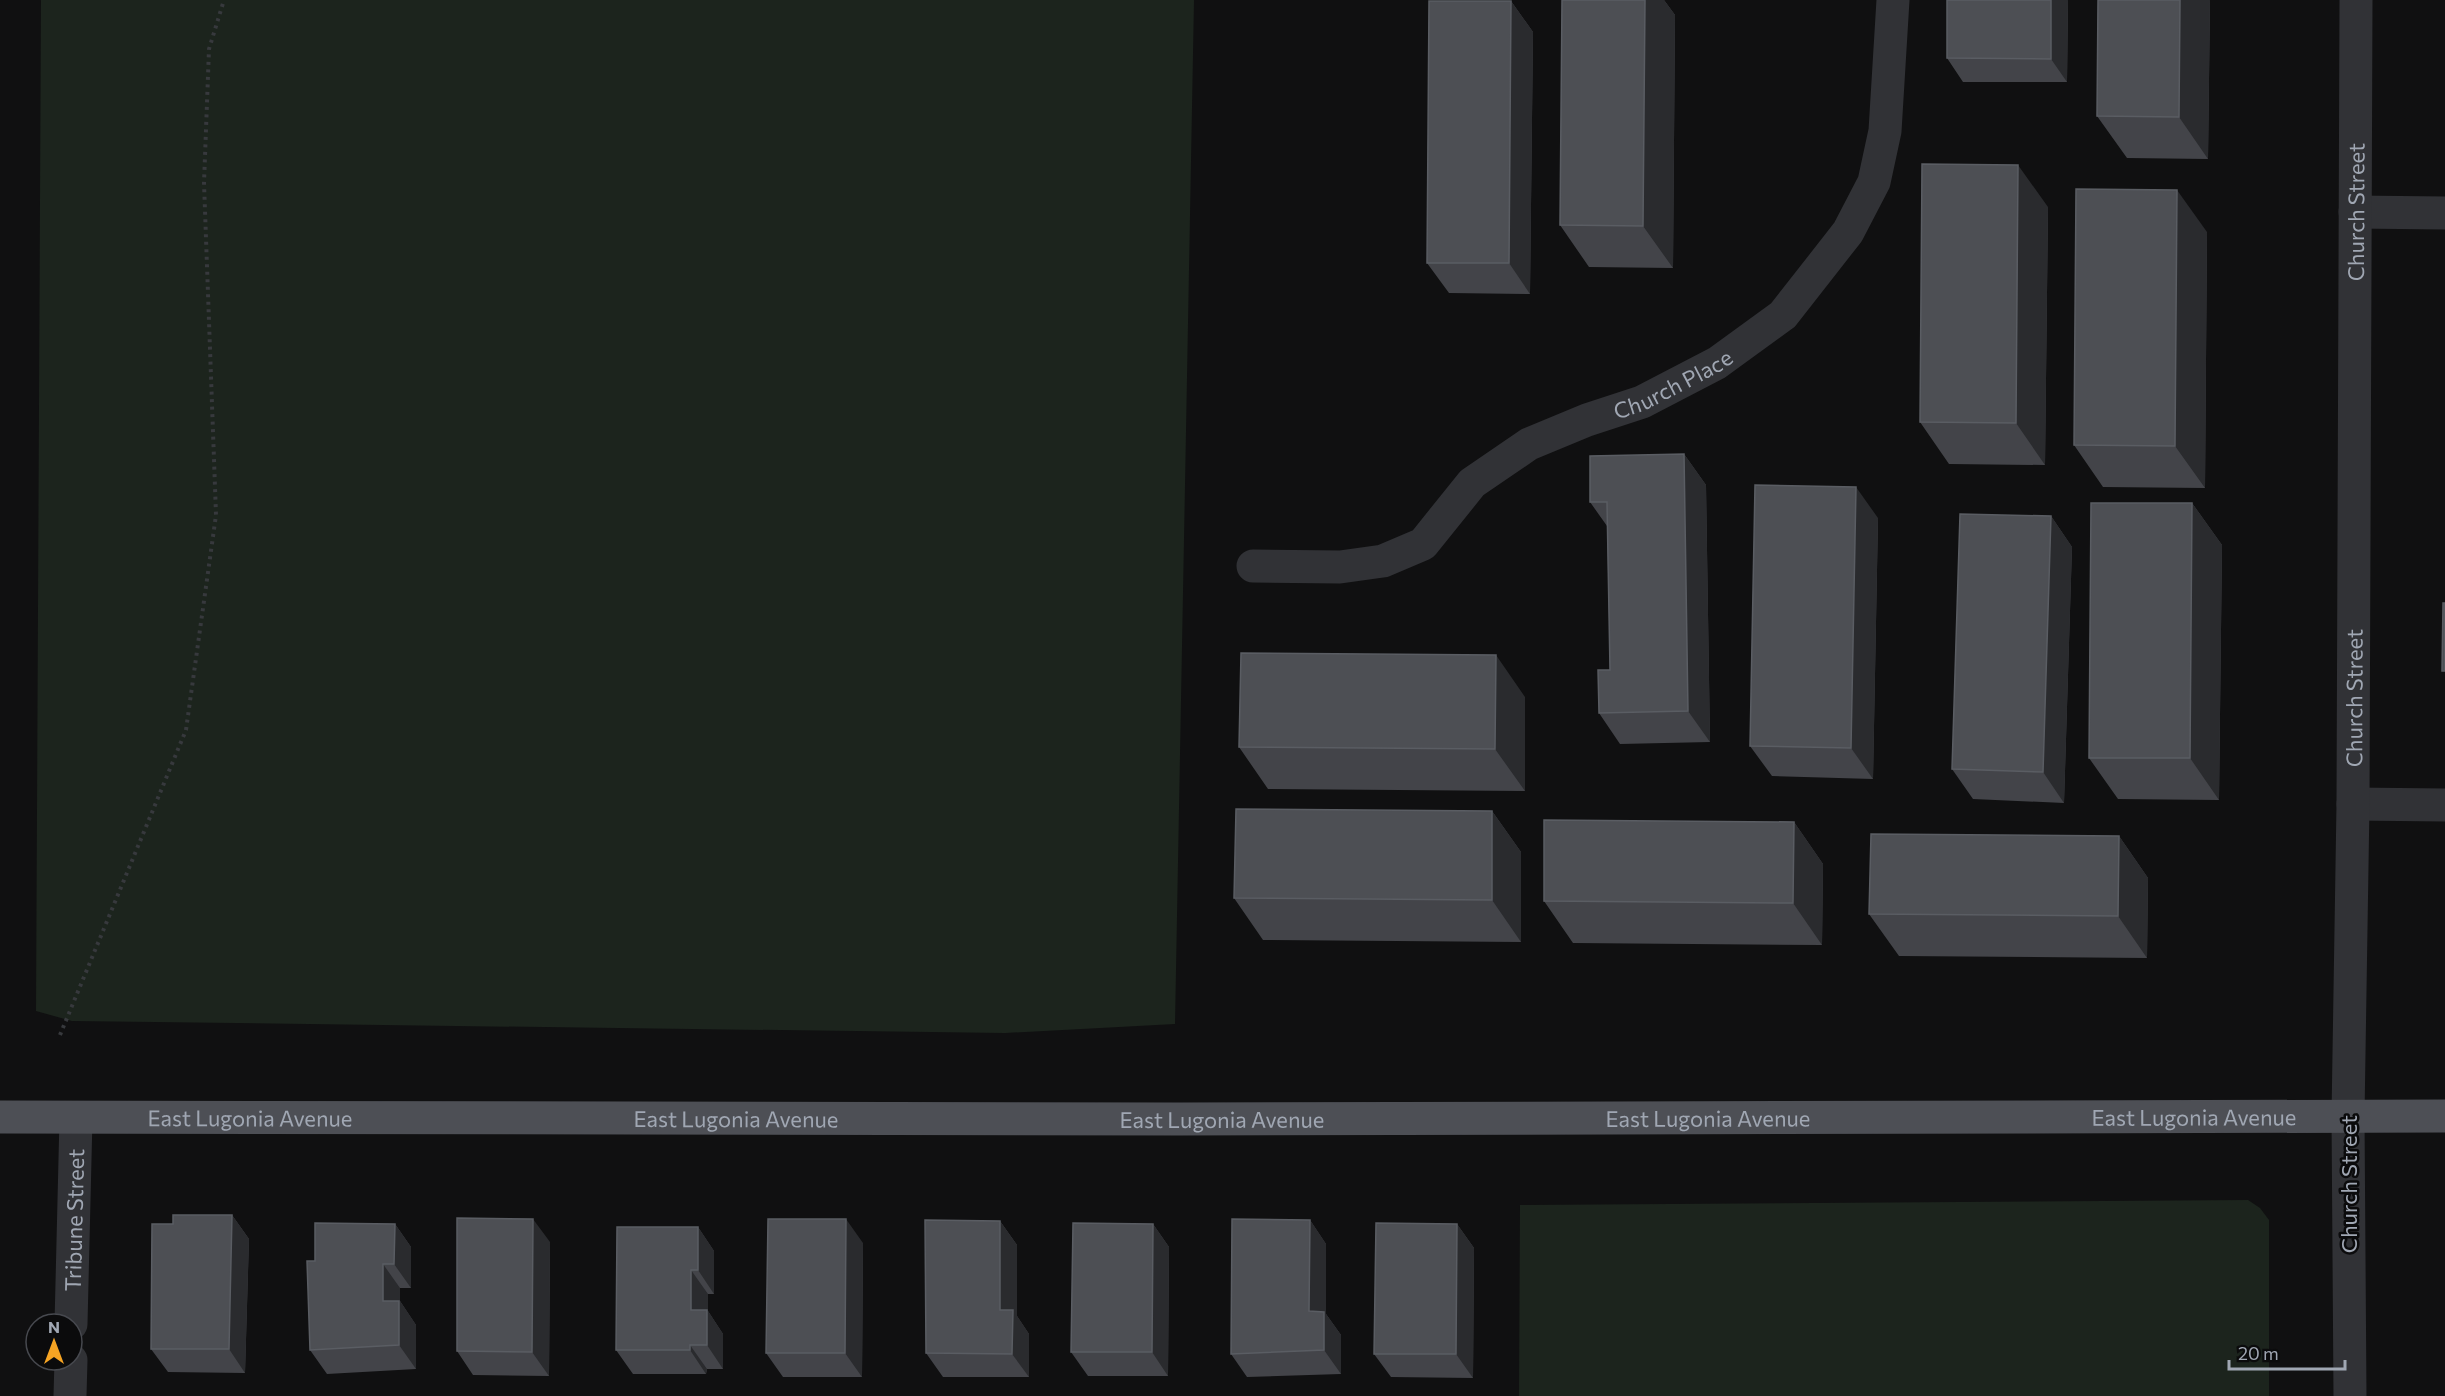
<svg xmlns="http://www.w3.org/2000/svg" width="2445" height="1396" font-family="Commissioner,sans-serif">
<rect width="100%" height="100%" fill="#101011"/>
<!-- green -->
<path fill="#1c241d" d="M41 0H1194L1175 1024 1005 1033 72 1021 36 1011Z
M2248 1200 2260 1208 2269 1220V1396H1519L1520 1205Z"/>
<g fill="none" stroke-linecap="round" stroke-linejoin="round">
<!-- path -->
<path stroke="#37393d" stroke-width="4" stroke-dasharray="3 4.5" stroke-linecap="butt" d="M60 1035 186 730 216 515 204 183 209 49 224 0"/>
<!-- minor -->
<g stroke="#313236" stroke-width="33">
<path d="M2355 212 2445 213"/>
<path id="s1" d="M1253 566 1340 567 1383 561 1423 544 1472 483 1529 444 1587 420 1642 402 1717 363 1783 315 1848 232 1874 182 1885 131 1893 0"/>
<path d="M2353 804 2445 805"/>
<path id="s2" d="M71 1324 76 1118"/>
<path d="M70 1396 71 1360"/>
<path id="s3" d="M2350 1396 2348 1116 2353 804 2356 0"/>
</g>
<!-- major -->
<path stroke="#4d4f55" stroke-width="33" id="s4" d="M0 1117 1179 1119 2445 1116"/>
</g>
<!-- wall -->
<path fill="#434449" d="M1562 0H1664L1675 15 1673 268 1589 267 1560 225Z
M1947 0H2068L2067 82H1963L1947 58Z
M2098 0H2210L2208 159 2127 158 2097 116Z
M1511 1 1533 32 1530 294 1449 293 1427 263Z
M2048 207 2045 465 1949 464 1920 422Z
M2207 232 2205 488 2103 487 2074 445Z
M1684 454 1706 485 1710 742 1620 744 1599 713 1610 670 1607 526 1590 502Z
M2192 503 2222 545 2219 800 2118 799 2089 758Z
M2051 516 2072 547 2064 803 1973 799 1952 769Z
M1878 518 1873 779 1772 776 1750 746Z
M1525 697V791L1268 789 1239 747Z
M1492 811 1521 852V942L1263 940 1234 898Z
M1794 822 1823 864 1822 945 1573 943 1544 901Z
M2119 836 2148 878 2147 958 1899 956 1869 914Z
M232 1215 249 1239 245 1373 168 1372 151 1349 173 1224Z
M1310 1220 1326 1244V1314L1341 1335V1374L1247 1377 1231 1354Z
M1000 1221 1017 1245V1316L1029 1334V1377H943L926 1353Z
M395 1224 411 1247V1288H400V1301L416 1325V1369L327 1374 310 1350 315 1261Z
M1153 1224 1169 1247 1168 1376H1088L1071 1352Z
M1457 1224 1474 1248 1473 1378 1391 1377 1374 1354Z
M698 1227 714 1251V1294H708V1311L723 1334V1369H707L706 1374H633L616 1350Z
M550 1242 549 1376 473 1375 457 1351Z
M863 1243 862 1377H783L766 1353Z"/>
<!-- shaded-wall -->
<path fill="#2a2b2e" d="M1645 0H1664L1675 15 1673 268 1643 226Z
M2051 0H2068L2067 82 2051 59Z
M2180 0H2210L2208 159 2179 117Z
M1511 1 1533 32 1530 294 1509 263Z
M2018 165 2048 207 2045 465 2016 423Z
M2177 190 2207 232 2205 488 2175 446Z
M1684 454 1706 485 1710 742 1688 711Z
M1856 487 1878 518 1873 779 1851 748Z
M2192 503 2222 545 2219 800 2190 758Z
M2051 516 2072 547 2064 803 2043 772Z
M1496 655 1525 697V791L1495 749Z
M1492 811 1521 852V942L1492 900Z
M1794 822 1823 864 1822 945 1793 903Z
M2119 836 2148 878 2147 958 2118 916Z
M232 1215 249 1239 245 1373 229 1349Z
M533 1219 550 1242 549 1376 532 1352Z
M846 1219 863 1243 862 1377 845 1353Z
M1310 1220 1326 1244V1314L1341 1335V1374L1324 1350 1309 1311Z
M1000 1221 1017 1245V1316L1029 1334V1377L1012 1354 1000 1310Z
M395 1224 411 1247V1288L394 1264Z
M1153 1224 1169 1247 1168 1376 1152 1352Z
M1457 1224 1474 1248 1473 1378 1456 1354Z
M698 1227 714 1251V1294L698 1270Z
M383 1264 400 1288V1301L416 1325V1369L399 1345 383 1301Z
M691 1270 708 1294V1311L723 1334V1369L707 1345 691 1310Z
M690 1345 707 1369 706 1374 690 1350Z"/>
<!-- building -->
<path fill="#4d4f54" stroke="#5a5d63" stroke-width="1.5" d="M1562 0H1645L1643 226 1560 225Z
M1947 0H2051V59L1947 58Z
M2098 0H2180L2179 117 2097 116Z
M1429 1H1511L1509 263H1427Z
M1922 164 2018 165 2016 423 1920 422Z
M2076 189 2177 190 2175 446 2074 445Z
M1684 454 1688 711 1599 713 1598 670H1610L1607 502H1590V456Z
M1755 485 1856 487 1851 748 1750 746Z
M2091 503H2192L2190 758H2089Z
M1960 514 2051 516 2043 772 1952 769Z
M2443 603H2445V671H2442Z
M1241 653 1496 655 1495 749 1239 747Z
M1236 809 1492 811V900L1234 898Z
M1544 820 1794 822 1793 903 1544 901Z
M1871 834 2119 836 2118 916 1869 914Z
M173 1215H232L229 1349H151L152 1224H173Z
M457 1218 533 1219 532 1352 457 1351Z
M768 1219H846L845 1353H766Z
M1232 1219 1310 1220 1309 1311 1324 1312V1350L1231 1354Z
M925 1220 1000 1221V1310H1013L1012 1354 926 1353Z
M315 1223 395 1224 394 1264H383V1301H399V1345L310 1350 307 1261H315Z
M1073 1223 1153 1224 1152 1352H1071Z
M1376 1223 1457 1224 1456 1354H1374Z
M617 1227H698V1270H691V1310H707V1345H690V1350H616Z"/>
<g text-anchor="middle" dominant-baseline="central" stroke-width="5" stroke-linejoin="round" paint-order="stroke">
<!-- street labels -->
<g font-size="22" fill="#a0a7b3" stroke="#0b0b0c">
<text stroke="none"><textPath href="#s3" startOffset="1184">Church Street</textPath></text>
<text stroke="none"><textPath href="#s1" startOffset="477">Church Place</textPath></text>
<text stroke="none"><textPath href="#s3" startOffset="698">Church Street</textPath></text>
<text stroke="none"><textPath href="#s4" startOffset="2194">East Lugonia Avenue</textPath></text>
<text stroke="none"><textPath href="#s4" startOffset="1708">East Lugonia Avenue</textPath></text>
<text stroke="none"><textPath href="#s4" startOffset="250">East Lugonia Avenue</textPath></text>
<text stroke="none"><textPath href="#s4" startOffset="736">East Lugonia Avenue</textPath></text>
<text stroke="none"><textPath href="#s4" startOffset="1222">East Lugonia Avenue</textPath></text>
<text transform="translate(2348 1184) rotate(-90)">Church Street</text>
<text stroke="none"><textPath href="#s2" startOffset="104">Tribune Street</textPath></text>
</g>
</g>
<!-- north arrow -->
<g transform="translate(54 1342)"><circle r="28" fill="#0b0b0c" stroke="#47494f" stroke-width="1.5"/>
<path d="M0-4.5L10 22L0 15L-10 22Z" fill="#f6a423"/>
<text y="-9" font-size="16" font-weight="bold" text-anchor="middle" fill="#a0a7b3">N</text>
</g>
<!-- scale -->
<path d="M2229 1360v9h116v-9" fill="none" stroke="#a0a7b3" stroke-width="3"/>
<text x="2238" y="1360" font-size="18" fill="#a0a7b3" stroke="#0b0b0c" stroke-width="4.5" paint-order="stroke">20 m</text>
</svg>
